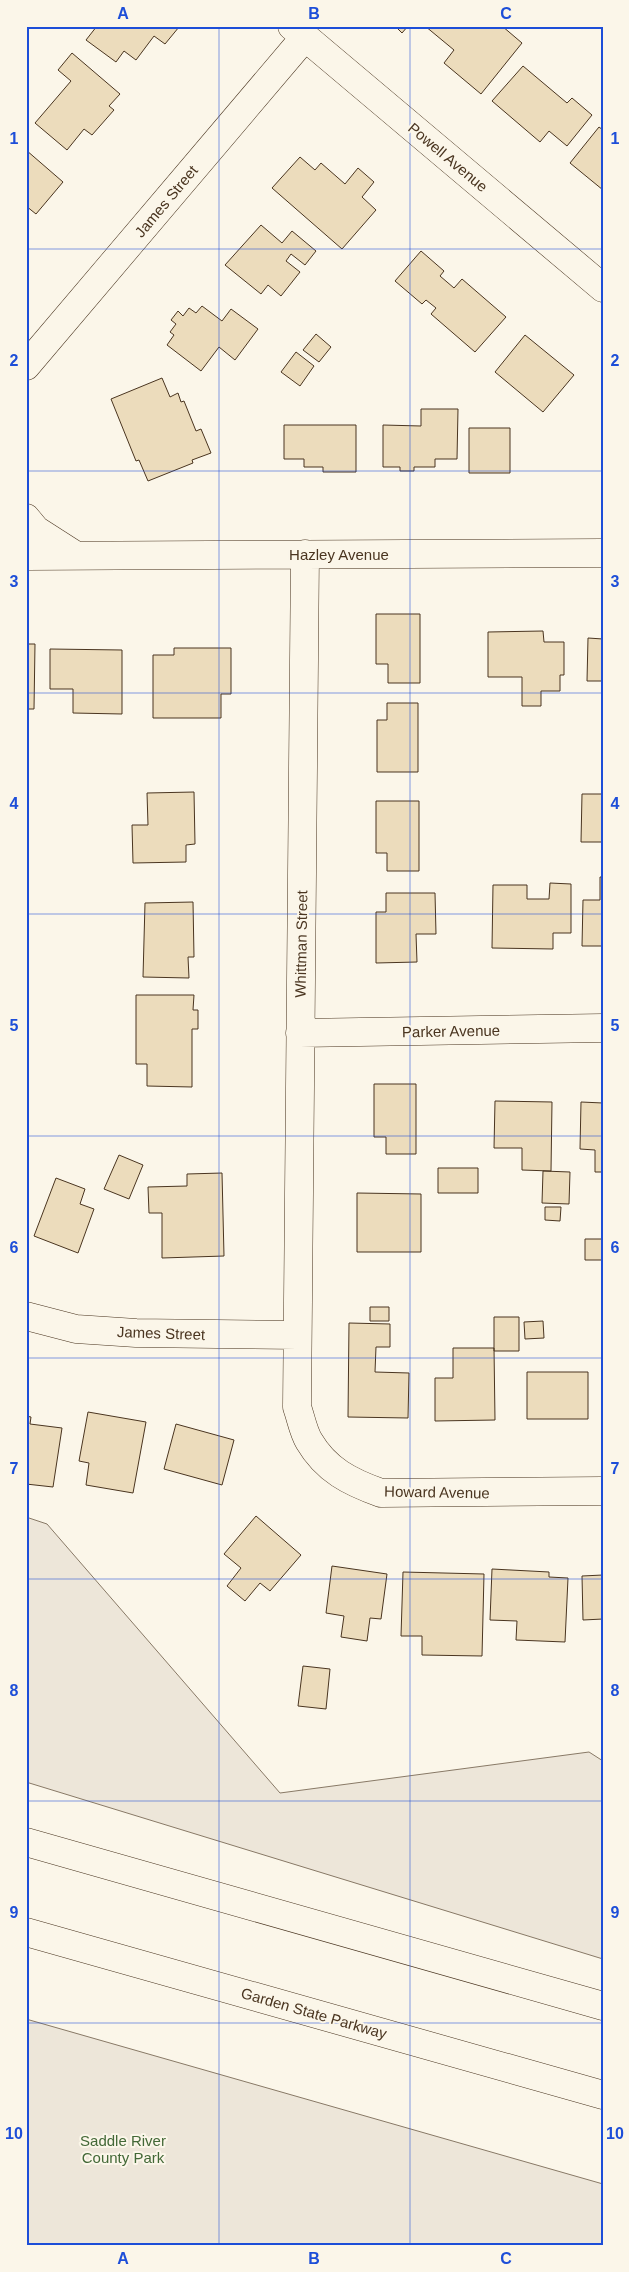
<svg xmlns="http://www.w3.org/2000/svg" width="629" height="2272" font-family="Helvetica,sans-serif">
<rect width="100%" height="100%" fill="#fbf6e9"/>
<!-- green -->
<path fill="#ede6d9" stroke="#887966" d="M26 1517 47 1524 280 1793 589 1752 603 1761V1959L26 1782Z
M26 2019 603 2184V2246H26Z"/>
<!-- building -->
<path fill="#ecdcbc" stroke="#4a3520" d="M97 26H178L179 27 165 44 154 36 136 60 124 51 116 62 86 40Z
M395 26H408L402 33Z
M425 26H502L522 43 481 94 444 63 454 50Z
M72 53 120 94 109 106 114 110 92 135 84 129 67 150 35 123 71 81 58 70Z
M523 66 567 103 572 98 592 115 567 146 549 131 540 142 492 101Z
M599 127 603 130V190L570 163Z
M26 150 63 182 36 214 26 206Z
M300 157 315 170 321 163 345 184 358 168 374 182 362 197 376 210 342 249 272 188Z
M261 225 282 243 292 231 316 251 305 265 291 254 286 261 300 272 281 296 268 285 261 294 225 265Z
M421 251 444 271 440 276 454 288 462 279 506 317 475 352 431 314 436 308 426 300 422 304 395 281Z
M202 306 222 321 231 309 258 329 235 360 219 347 201 371 167 345 174 335 170 332 176 324 171 320 178 311 183 316 189 308 196 313Z
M316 334 331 347 319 362 303 350Z
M525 335 574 375 543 412 495 372Z
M296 352 314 366 300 386 281 372Z
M162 378 170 397 178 393 181 402 184 401 196 431 201 429 211 453 192 460 193 463 148 481 139 460 136 461 111 399Z
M421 409H458L457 459H435V467H414V471H400V467H383V425L421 426Z
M284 425H356V472H323V467H304V459H284Z
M469 428H510V473H469Z
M376 614H420V683H388V664H376Z
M543 631 544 642H564V675H560V691H541V706H522V677H488V632Z
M588 638 603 639V681H587Z
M26 644H35L34 709H26Z
M174 648H231V694H221V718H153V655H174Z
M50 649 122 650V714L73 713V689H50Z
M387 703H418V772H377V720H387Z
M194 792 195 844 186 845V862L133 863 132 825H148L147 793Z
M582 794H603V842H581Z
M376 801H419V871H387V853H376Z
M600 877H603V946H582L583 900H600Z
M550 883 571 884V933H553V949L492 948 493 885H527V899H549Z
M386 893H435L436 934H416L417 962 376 963V912H386Z
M193 902 194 957H188L189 978 143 977 145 903Z
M136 995H194L193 1010H198V1029H192V1087L147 1086V1064H136Z
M374 1084H416V1154H386V1137H374Z
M495 1101 552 1102 551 1171 522 1170V1148H494Z
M581 1102 603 1103V1172H595V1150L580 1149Z
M119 1155 143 1165 129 1199 104 1189Z
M438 1168H478V1193H438Z
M543 1171 570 1172 569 1204 542 1203Z
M222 1173 224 1256 162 1258V1213H149L148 1187 187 1186V1174Z
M56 1178 85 1189 80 1204 94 1209 78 1253 34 1236Z
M357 1193 421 1194V1252H357Z
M545 1207H561L560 1221 545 1220Z
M585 1239H603V1260H585Z
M370 1307H389V1321H370Z
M494 1317H519V1351H494Z
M543 1321 544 1338 525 1339 524 1322Z
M349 1323 390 1324V1347H376L375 1372 409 1373 408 1418 348 1417Z
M453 1348H494L495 1420 435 1421V1378H453Z
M527 1372H588V1419H527Z
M88 1412 146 1422 133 1493 86 1485 89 1463 79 1461Z
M26 1416 31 1417 30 1424 62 1428 53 1487 26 1484Z
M176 1424 234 1440 222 1485 164 1469Z
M256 1516 301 1555 270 1591 260 1583 245 1601 227 1586 241 1568 224 1554Z
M332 1566 387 1574 381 1619 370 1618 367 1641 341 1637 344 1616 326 1613Z
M492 1569 549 1572V1577L568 1578 565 1642 516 1640 517 1621 490 1620Z
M403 1572 484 1574 482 1656 422 1655V1636H401Z
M603 1575V1619L583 1620 582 1576Z
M303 1666 330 1669 326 1709 298 1706Z"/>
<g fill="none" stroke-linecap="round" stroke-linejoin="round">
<defs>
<path id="minor" d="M292 26 603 288
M26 366 305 37
M26 518 36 530 75 555
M305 554 297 1407C301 1418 303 1431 309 1441 326 1470 350 1482 381 1493L603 1491
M26 556 603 553
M300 1033 603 1028
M26 1316 76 1329 136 1333 297 1335"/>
<path id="highway" d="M26 1842 603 2006
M26 1932 603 2095"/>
</defs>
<!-- minor casing -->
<use href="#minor" stroke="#4a3520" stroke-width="29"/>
<!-- highway casing -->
<use href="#highway" stroke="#4a3520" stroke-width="29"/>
<!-- minor -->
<use href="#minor" stroke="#fbf6e9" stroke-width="28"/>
<!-- highway -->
<use href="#highway" stroke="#fbf6e9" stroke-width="28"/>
</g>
<!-- grid -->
<path fill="none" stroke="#1d4ed8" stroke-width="1" stroke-opacity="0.55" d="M219 26V2246M410 26V2246M26 249H603M26 471H603M26 693H603M26 914H603M26 1136H603M26 1358H603M26 1579H603M26 1801H603M26 2023H603"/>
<g text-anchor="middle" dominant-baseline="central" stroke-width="4" stroke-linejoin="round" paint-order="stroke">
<!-- street labels -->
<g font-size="15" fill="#4a3520" stroke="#fbf6e9">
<text transform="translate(448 157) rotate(40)">Powell Avenue</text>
<text transform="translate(166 201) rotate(-50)">James Street</text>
<text x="339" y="554">Hazley Avenue</text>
<text transform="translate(301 944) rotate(-89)">Whittman Street</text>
<text transform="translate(451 1031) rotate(-1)">Parker Avenue</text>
<text transform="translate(161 1333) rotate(2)">James Street</text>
<text transform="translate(437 1492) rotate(1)">Howard Avenue</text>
<text transform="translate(314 2013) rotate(16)">Garden State Parkway</text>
</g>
<!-- park labels -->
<g font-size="15" fill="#436837" stroke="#fbf6e9">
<text x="123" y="2140">Saddle River<tspan x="123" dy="17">County Park</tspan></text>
</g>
</g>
<!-- border -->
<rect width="629" height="2272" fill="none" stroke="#fbf6e9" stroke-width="55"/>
<rect x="28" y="28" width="574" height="2216" fill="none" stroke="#1d4ed8" stroke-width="2"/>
<g font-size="16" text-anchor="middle" font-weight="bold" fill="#1d4ed8">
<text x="123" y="19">A</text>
<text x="314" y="19">B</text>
<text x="506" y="19">C</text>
<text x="14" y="144">1</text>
<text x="615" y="144">1</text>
<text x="14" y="366">2</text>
<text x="615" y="366">2</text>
<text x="14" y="587">3</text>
<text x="615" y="587">3</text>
<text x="14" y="809">4</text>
<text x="615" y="809">4</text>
<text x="14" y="1031">5</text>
<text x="615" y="1031">5</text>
<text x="14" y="1253">6</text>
<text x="615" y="1253">6</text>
<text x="14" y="1474">7</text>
<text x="615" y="1474">7</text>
<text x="14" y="1696">8</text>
<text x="615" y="1696">8</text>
<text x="14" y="1918">9</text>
<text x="615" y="1918">9</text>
<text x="14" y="2139">10</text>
<text x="615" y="2139">10</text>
<text x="123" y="2264">A</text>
<text x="314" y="2264">B</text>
<text x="506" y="2264">C</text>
</g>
</svg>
